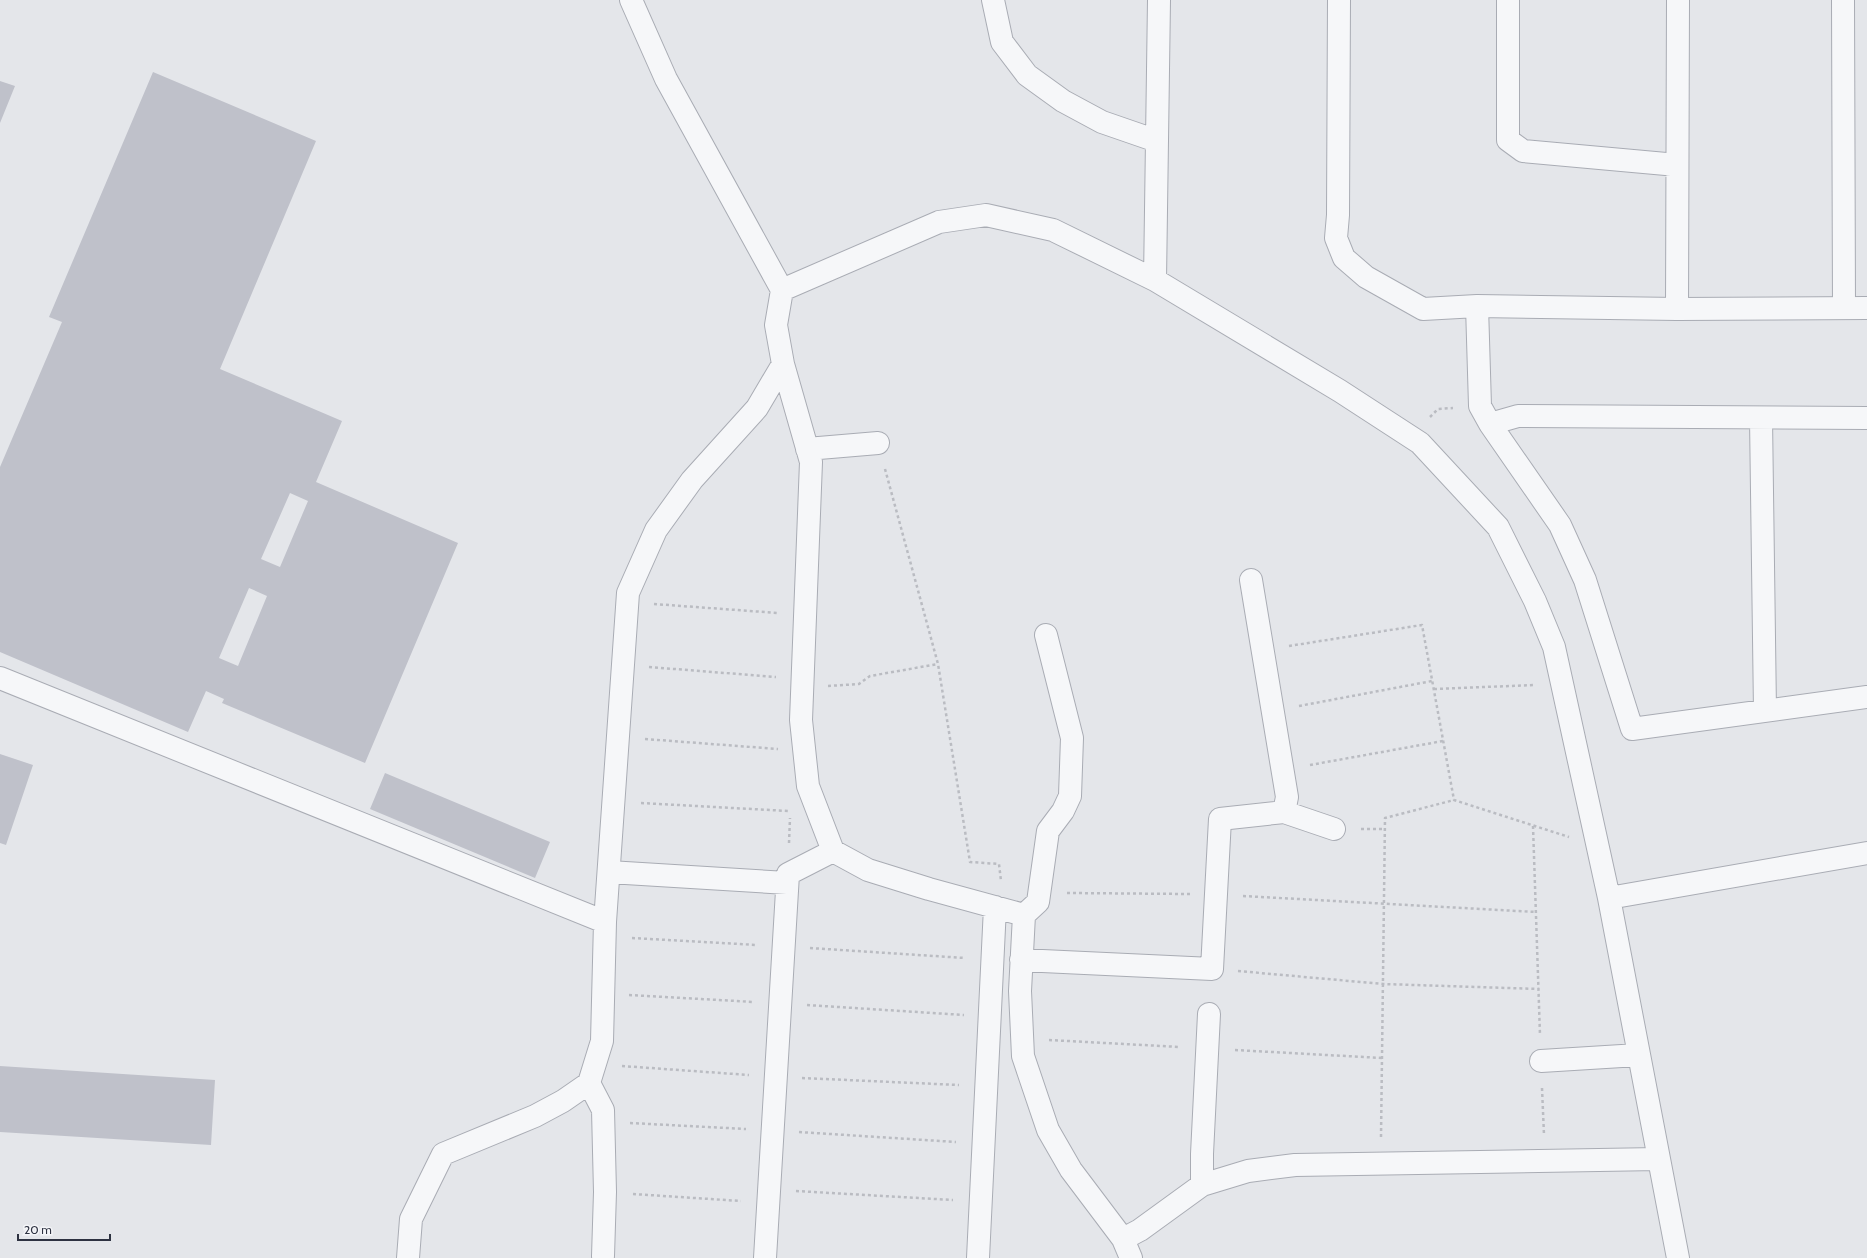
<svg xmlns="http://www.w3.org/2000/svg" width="1867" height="1258" font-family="Cabin,sans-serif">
<rect width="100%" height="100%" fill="#e4e6ea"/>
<!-- building -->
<path fill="#bfc1ca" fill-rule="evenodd" d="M153 72 316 141 220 369 342 421 316 482 458 543 365 763 222 703 224 699 206 691 188 732 0 652V467L62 322 49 317ZM290 493 308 501 280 567 261 559ZM249 588 267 596 238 666 219 658Z
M0 81 15 86 0 123Z
M0 754 33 765 6 845 0 843Z
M385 773 550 842 535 878 370 809Z
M0 1066 215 1080 211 1145 0 1132Z"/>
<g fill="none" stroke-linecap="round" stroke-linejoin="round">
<defs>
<path id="minor" d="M631 0 666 79 782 290 939 222 986 215 1053 230 1155 280 1340 391 1420 443 1498 527 1535 601 1554 647 1609 898 1678 1258
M993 0 1002 42 1027 75 1063 101 1102 122 1157 141
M1339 0 1338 215 1336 238 1344 258 1366 277 1423 309 1477 306 1677 309 1867 308
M1508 0V140L1523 151 1677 165
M1843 0 1844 308
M1155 280 1159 0
M1477 306 1480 406 1490 424 1518 416 1867 418
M1677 309 1678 0
M783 364 811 462 801 720 808 786 833 851 868 870 929 889 1024 915 1020 991 1023 1056 1048 1130 1071 1170 1123 1239 1131 1258
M1761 418 1765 711
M1490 424 1560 525 1585 580 1632 729 1867 697
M807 449 878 443
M0 678 605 922
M1284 812 1334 829
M609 872 787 883
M1609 898 1867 853
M1024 915 1038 902 1048 831 1063 811 1070 796 1072 738 1046 635
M1021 960 1212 969 1220 819 1284 812 1287 797 1251 580
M1541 1061 1638 1055
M589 1083 603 1110 605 1192 603 1256
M1202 1185V1154L1209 1014
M1123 1239 1140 1230 1202 1185 1248 1171 1295 1165 1658 1159
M408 1258 411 1219 443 1154 535 1116 563 1101 589 1083 602 1041 605 922 628 593 656 530 692 480 757 408 783 364 776 325 782 290
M765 1258 788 874 833 851
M978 1258 995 907"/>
</defs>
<!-- minor casing -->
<use href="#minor" stroke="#a9acb4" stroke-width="24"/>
<!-- path -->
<path stroke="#babcc2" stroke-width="2.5" stroke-dasharray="3 3" stroke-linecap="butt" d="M1430 417 1438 409 1453 408
M885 469 938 664 970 862 999 864 1001 881
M654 604 778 613
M1289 646 1422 625 1454 800 1569 837
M649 667 776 677
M828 686 859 684 870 676 938 664
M1434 689 1535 685
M1299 706 1432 681
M645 739 778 749
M1310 765 1443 741
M641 803 788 811
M1533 826 1540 1035
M1361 829H1385
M789 843 790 818
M1067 893 1190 894
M1243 896 1536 912
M632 938 757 945
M810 948 965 958
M1238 971 1383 984 1539 989
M629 995 754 1002
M807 1005 964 1015
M1049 1040 1180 1047
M1235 1050 1382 1058
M622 1066 749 1075
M802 1078 959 1085
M1542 1088 1544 1135
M630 1123 746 1129
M799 1132 956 1142
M1381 1137 1385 818 1454 800
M796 1191 953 1200
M633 1194 741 1201"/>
<!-- minor -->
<use href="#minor" stroke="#f6f7f9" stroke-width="22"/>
</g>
<!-- scale -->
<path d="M18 1234v6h92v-6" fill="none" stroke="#2d3241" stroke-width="2"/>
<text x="24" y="1234" font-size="12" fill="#2d3241" stroke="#f4f5f8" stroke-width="3" paint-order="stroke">20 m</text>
</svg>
